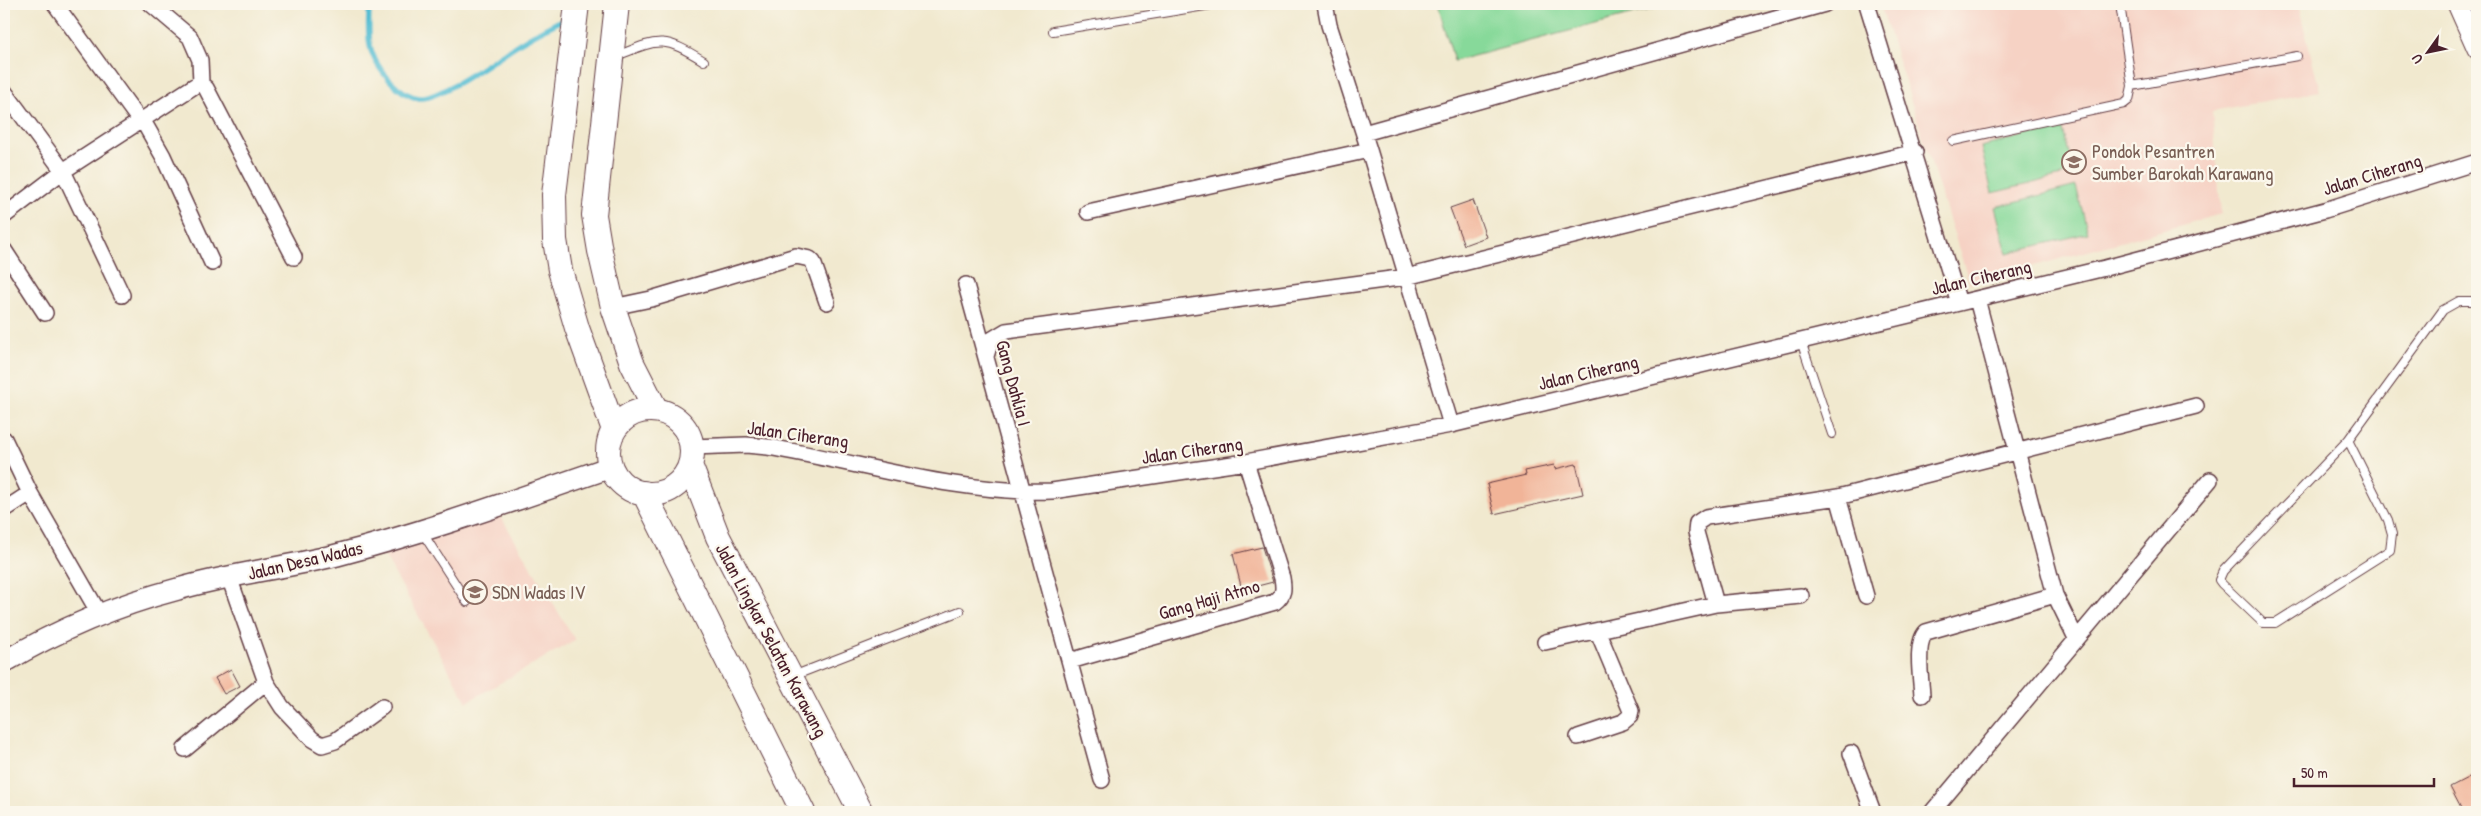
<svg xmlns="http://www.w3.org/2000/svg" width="2481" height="816" font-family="'Patrick Hand',sans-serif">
<rect width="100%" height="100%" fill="#fbf7ec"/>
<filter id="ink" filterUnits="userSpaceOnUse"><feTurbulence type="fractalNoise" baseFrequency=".02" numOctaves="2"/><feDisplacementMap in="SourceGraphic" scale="10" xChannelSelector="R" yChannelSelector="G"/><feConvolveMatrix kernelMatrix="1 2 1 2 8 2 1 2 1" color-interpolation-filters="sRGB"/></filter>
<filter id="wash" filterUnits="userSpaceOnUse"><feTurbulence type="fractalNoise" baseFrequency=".0096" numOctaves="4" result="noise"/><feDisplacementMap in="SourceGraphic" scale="20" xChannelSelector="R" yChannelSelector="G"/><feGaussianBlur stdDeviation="1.12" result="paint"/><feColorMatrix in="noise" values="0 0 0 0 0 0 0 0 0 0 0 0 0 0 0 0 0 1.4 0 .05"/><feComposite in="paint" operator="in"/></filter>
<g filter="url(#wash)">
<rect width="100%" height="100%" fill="#f1e9cf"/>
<!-- built -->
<path fill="#f6d2c4" d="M1880 4H2298L2320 91 2212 111 2221 214 1970 284Z
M495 507 575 640 467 702 378 544Z"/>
<!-- green -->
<path fill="#87d99a" stroke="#687c62" d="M1438 4H1672L1454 61Z
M2062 126 2074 173 1992 193 1981 147Z
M2076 186 2088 233 2007 253 1995 207Z"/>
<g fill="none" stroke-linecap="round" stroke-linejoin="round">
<!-- stream -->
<path stroke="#56bed3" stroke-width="5.5" d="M369 4C369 19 367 39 372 53 378 70 401 97 420 98 439 100 503 53 523 41 538 32 554 24 570 16"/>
</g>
<g id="blocks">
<!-- building -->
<path fill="#f1b498" d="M1473 200 1486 237 1464 245 1450 208Z
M1576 464 1583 494 1494 514 1487 484 1526 475 1525 471 1554 465 1555 469Z
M1262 547 1273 582 1242 590 1233 554Z
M231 669 240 686 224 694 215 678Z
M2477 773V812H2463L2450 787Z"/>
</g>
</g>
<g filter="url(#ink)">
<use href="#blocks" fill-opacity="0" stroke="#633d44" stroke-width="1"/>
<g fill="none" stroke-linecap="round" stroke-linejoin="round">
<defs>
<path id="service" d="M1053 31 1217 4
M614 57C659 39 662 35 704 61
M2132 86 2297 56
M1953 141 2124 104 2129 100 2132 86 2120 4
M1801 341 1832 434
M2348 440 2388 520 2392 534 2390 550 2275 623H2263L2222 584 2219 580 2223 571 2348 440 2443 310 2459 301H2477
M422 532 467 602
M793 676 960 611"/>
<path id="minor" d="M55 4 140 121
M151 4 190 37 200 60 201 83
M1325 4 1329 25 1369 150 1451 425
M1867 4 1959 303
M4 91 63 171 122 295
M142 119 163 156 212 263
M1364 133 1825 4
M1088 212 1369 150
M4 216 63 171 199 83 206 88 294 257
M4 250 45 313
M966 285 1102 780
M1977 299 2055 595 2076 638
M613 307 651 299 796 256 810 259 813 262 827 302
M986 356 991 340 1006 331 1406 277 1915 152
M4 439 30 493 100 615
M692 447 746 445 768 447C863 463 956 494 1052 491L1246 462 1451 425 2105 268 2325 210 2477 162
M1838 497 1866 596
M4 510 30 493
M229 577 266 682 282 707 312 739 322 745 335 741 382 707
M1716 604 1696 532 1697 523 1706 517 1838 497 2196 406
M1545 642 1716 604 1801 596
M1070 661 1275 602C1284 595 1284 589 1282 578L1246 462
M1922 695C1921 679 1915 643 1926 632L2055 595
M1578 737 1623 722 1630 716 1631 711 1598 632
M185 749 266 682
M1851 753 1873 812
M1932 812 2210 480"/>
<path id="tertiary" d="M2457 4 2477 49"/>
<path id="secondary" d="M4 662C58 630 117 605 178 589 230 574 284 568 337 555 430 531 520 498 611 467"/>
<path id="primary" d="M577 4 554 195 555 240 560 270 577 328 614 430
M617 4 594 215 600 251 613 307 632 363 656 410
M608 452a42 42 0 1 1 84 0a42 42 0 1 1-84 0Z
M690 465 718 537 861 812
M644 493 803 812"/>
</defs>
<!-- service casing -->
<use href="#service" stroke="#633d44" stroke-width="10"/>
<!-- minor casing -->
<use href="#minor" stroke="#633d44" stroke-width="18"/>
<!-- tertiary casing -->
<use href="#tertiary" stroke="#633d44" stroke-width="21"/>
<!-- secondary casing -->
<use href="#secondary" stroke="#633d44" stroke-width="24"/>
<!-- primary casing -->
<use href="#primary" stroke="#633d44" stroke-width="26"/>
<!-- service -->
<use href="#service" stroke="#fff" stroke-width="8"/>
<!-- minor -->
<use href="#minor" stroke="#fff" stroke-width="15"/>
<!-- tertiary -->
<use href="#tertiary" stroke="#fff" stroke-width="19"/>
<!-- secondary -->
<use href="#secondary" stroke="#fff" stroke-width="21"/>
<!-- primary -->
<use href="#primary" stroke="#fff" stroke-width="24"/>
</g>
</g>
<!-- icons -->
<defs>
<symbol id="school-ring" viewBox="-11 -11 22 22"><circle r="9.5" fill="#fbf7ec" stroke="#8d6e63" stroke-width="1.5"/><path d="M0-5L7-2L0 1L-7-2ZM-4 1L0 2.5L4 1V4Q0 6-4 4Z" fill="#8d6e63"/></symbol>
</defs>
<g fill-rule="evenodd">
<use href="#school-ring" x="2060" y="148" width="28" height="28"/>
<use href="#school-ring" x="461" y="578" width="28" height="28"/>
</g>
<g text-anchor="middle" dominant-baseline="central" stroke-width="4.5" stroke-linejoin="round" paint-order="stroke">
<!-- education labels -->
<g font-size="19" fill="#785e54" stroke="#fbf7ec" text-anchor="start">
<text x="2092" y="151">Pondok Pesantren<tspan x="2092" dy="22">Sumber Barokah Karawang</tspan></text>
<text x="492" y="592">SDN Wadas IV</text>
</g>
<!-- street labels -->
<g font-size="19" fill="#4a1f2b" stroke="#fbf7ec">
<text transform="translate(2372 174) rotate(-17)">Jalan Ciherang</text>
<text transform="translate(1981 277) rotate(-13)">Jalan Ciherang</text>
<text transform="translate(1588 372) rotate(-13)">Jalan Ciherang</text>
<text transform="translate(1014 383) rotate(75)">Gang Dahlia I</text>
<text transform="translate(798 434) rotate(8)">Jalan Ciherang</text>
<text transform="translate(1192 450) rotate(-8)">Jalan Ciherang</text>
<text transform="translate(305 560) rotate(-13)">Jalan Desa Wadas</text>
<text transform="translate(1209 599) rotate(-16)">Gang Haji Atmo</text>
<text transform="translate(772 640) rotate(62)">Jalan Lingkar Selatan Karawang</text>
</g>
</g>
<!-- margin -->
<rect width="2481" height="816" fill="none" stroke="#fbf7ec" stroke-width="20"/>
<!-- north arrow -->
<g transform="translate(2428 52) rotate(237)" stroke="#fbf7ec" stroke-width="4" paint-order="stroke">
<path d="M0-4L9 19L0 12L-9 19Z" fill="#4a1f2b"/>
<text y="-8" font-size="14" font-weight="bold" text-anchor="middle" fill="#4a1f2b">U</text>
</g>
<!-- scale -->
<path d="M2294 778v8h140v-8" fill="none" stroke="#4a1f2b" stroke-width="2.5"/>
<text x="2301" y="778" font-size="15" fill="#4a1f2b" stroke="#fbf7ec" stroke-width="4" paint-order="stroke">50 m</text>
</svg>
